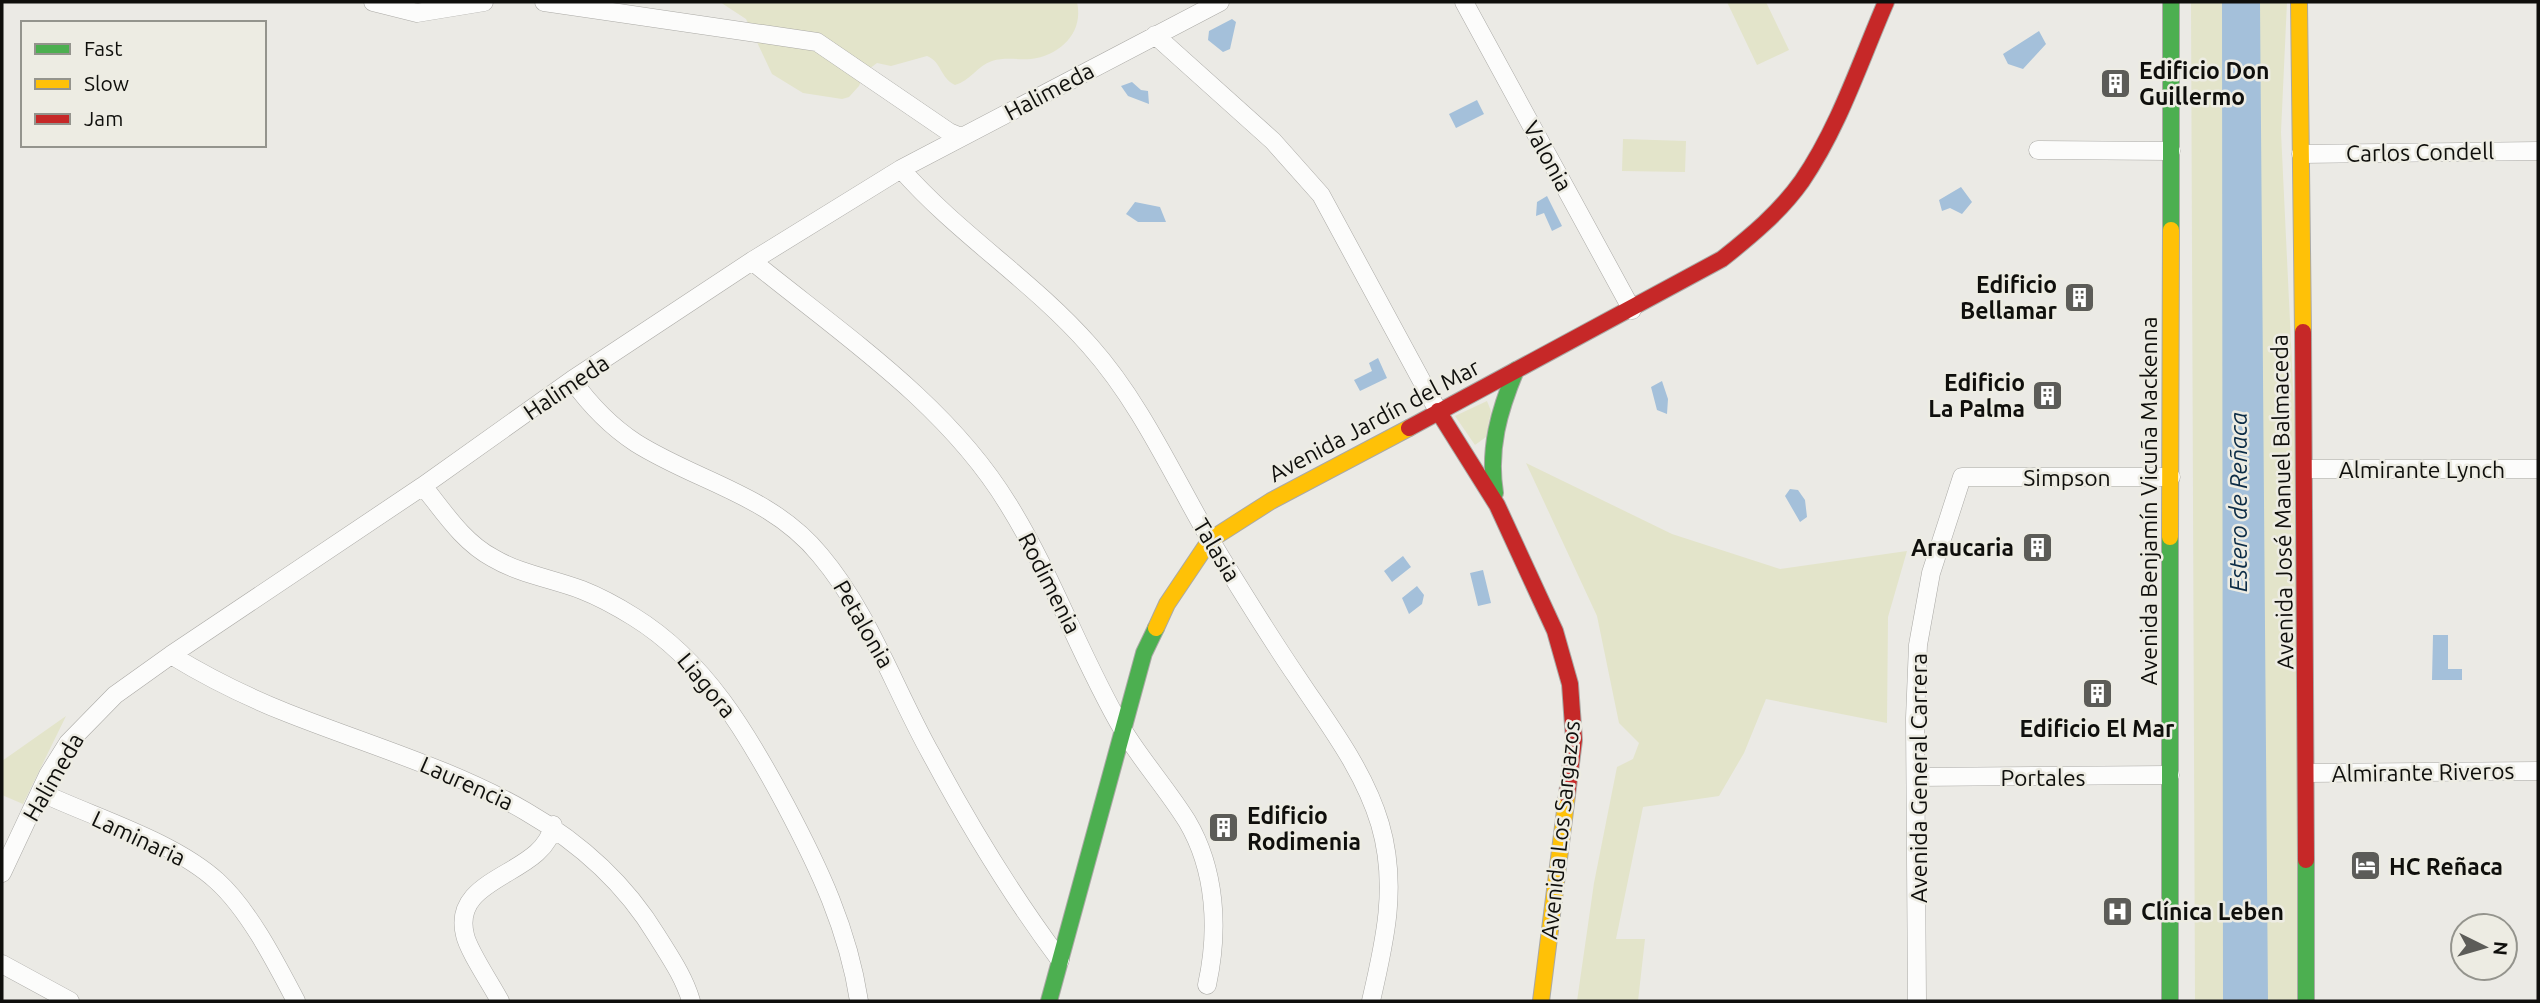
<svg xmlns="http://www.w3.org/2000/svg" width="2540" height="1003" font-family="Ubuntu,sans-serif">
<rect width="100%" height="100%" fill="#ebeae5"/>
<!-- green -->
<path fill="#e3e4ca" d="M720 2H1077C1084 33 1060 55 1031 59 1018 60 1005 57 992 61 977 66 970 81 955 85 940 78 942 62 927 56L891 66 877 63 865 72 859 86 849 97 842 99 803 93 772 74 746 19Z
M1727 2H1766L1789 50 1757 65Z
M2191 2H2287L2281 132 2299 512 2302 1001H2195Z
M1623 139 1686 141 1685 172 1622 171Z
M1487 401 1491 411 1486 437 1475 445 1455 416Z
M1526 463 1672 534 1780 569 1907 551 1888 617 1887 723 1766 699 1744 753 1719 796 1643 807 1616 939H1645L1638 1001H1577L1594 883 1617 767 1633 759 1639 743 1619 723 1597 616Z
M66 716 23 804 2 795V761Z"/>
<!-- water -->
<path fill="#a4c0da" d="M2222 2H2260L2268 1001H2223Z
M1232 19 1236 22 1230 49 1223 52 1208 40 1209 31Z
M2039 31 2046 44 2023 69 2008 64 2003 54Z
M1132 82 1141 90 1148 91 1149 104 1128 96 1121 86Z
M1477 100 1484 114 1456 128 1449 114Z
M1961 187 1972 202 1962 214 1950 208 1942 211 1939 200Z
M1547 196 1562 226 1552 231 1544 213 1536 216 1537 202Z
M1135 202 1160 207 1166 222H1138L1126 214Z
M1378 358 1387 378 1360 391 1354 380 1372 371 1369 363Z
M1662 381 1668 399 1667 414 1657 410 1651 387Z
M1790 489 1798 490 1805 500 1807 517 1800 522 1785 496Z
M1403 556 1411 567 1392 582 1384 571Z
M1483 570 1491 603 1478 606 1470 573Z
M1417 586 1424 595 1422 604 1409 614 1402 598Z
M2433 635H2448V669H2462V680H2432Z"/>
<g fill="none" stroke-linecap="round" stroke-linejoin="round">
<defs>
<path id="street" d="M373 2 417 13 484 2
M544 2 817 42 949 132 961 137
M1464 2 1632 310
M1155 35 1273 141 1321 195 1438 411
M2038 150 2171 151
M2301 154 2538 151
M901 169C958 234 1033 281 1090 346 1146 409 1179 490 1223 561 1247 600 1271 639 1297 677 1328 724 1364 770 1380 824 1398 885 1385 941 1371 1001
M752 261C842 334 947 404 1008 504 1053 576 1080 657 1123 730 1142 761 1167 789 1187 821 1216 870 1219 930 1207 985
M572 380C590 405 610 426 636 443 698 482 771 495 820 555 869 613 894 688 931 754 969 825 1012 896 1060 960
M2305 469H2538
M423 486C444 512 463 542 493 558 520 574 553 579 582 590 600 597 618 607 634 617 705 661 747 733 785 804 819 868 848 929 859 1001
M171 655C207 677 245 696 285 712 423 767 574 799 657 936 670 957 684 977 691 1001
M2307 773 2538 771
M1916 777 2170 775
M40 792C95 818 173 841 217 881 249 910 276 963 296 1001
M2 873 48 775 68 743 115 695 171 655 423 486 572 380 752 261 901 169 1220 2
M2 964 70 1001
M500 1001C491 984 468 950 465 935 450 875 545 876 553 825
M1917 1001 1915 718 1918 645 1931 573 1962 477H2171"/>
<path id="fast" d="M2171 230V2
M1495 493C1488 449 1499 411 1516 370
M2306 860V1001
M1049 1001 1144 653 1156 628
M2170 1001V537"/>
<path id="slow" d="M2299 2 2303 332
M2170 537 2171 230
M1156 628 1167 604 1210 540 1271 501 1409 428
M1541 1001 1567 795"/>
<path id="jam" d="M2303 332 2306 860
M1438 411 1497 505 1555 631 1570 684 1574 740 1567 795
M1409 428 1722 259C1751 236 1780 212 1802 181 1839 127 1860 62 1886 2"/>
</defs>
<!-- street casing -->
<use href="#street" stroke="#aaa9a5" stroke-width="19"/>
<!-- fast casing -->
<use href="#fast" stroke="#aaa9a5" stroke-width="18"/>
<!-- slow casing -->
<use href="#slow" stroke="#aaa9a5" stroke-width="18"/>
<!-- jam casing -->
<use href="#jam" stroke="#aaa9a5" stroke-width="18"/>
<!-- street -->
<use href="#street" stroke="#fcfcfb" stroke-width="18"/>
<!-- fast -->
<use href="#fast" stroke="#4caf50" stroke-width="16"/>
<!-- slow -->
<use href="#slow" stroke="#ffc107" stroke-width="16"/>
<!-- jam -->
<use href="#jam" stroke="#c62828" stroke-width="16"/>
</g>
<!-- icons -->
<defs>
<symbol id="building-square" viewBox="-11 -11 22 22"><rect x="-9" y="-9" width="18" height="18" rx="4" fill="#5c5c58" stroke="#edece3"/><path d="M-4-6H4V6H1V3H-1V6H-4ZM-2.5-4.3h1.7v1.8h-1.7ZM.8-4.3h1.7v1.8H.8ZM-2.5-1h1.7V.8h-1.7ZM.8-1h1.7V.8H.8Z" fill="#fff"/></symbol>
<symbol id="hotel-square" viewBox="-11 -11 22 22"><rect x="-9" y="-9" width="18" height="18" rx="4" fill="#5c5c58" stroke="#edece3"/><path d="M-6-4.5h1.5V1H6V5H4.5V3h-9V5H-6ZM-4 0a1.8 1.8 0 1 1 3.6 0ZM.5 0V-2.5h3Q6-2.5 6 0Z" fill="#fff"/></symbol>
<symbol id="hospital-square" viewBox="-11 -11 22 22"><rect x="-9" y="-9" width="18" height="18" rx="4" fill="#5c5c58" stroke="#edece3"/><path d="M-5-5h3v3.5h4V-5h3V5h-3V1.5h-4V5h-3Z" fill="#fff"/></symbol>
</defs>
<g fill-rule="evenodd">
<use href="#building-square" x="2098" y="66" width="35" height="35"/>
<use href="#building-square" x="2062" y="280" width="35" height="35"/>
<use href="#building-square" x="2030" y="378" width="35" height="35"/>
<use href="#building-square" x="2020" y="530" width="35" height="35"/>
<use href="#building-square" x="2080" y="676" width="35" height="35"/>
<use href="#building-square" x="1206" y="810" width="35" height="35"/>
<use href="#hotel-square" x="2348" y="848" width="35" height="35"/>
<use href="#hospital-square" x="2100" y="894" width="35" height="35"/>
</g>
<g text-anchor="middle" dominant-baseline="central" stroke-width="5" stroke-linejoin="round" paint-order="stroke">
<!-- poi labels -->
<g font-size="23" font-weight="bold" fill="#0f0f0c" stroke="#edece3" text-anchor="start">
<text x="2139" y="70">Edificio Don<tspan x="2139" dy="26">Guillermo</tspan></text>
<text x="2057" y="284" text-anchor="end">Edificio<tspan x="2057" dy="26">Bellamar</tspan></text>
<text x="2025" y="382" text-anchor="end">Edificio<tspan x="2025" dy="26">La Palma</tspan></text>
<text x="2014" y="547" text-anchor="end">Araucaria</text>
<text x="2097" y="728" text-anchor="middle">Edificio El Mar</text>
<text x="1247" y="815">Edificio<tspan x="1247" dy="26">Rodimenia</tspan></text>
<text x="2389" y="866">HC Reñaca</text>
<text x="2141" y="911">Clínica Leben</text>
</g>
<!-- street labels -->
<g font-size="23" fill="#0f0f0c" stroke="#edece3">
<text transform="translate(1049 91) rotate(-28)">Halimeda</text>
<text transform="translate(2420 152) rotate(-1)">Carlos Condell</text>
<text transform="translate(1548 156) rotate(61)">Valonia</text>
<text transform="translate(566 387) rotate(-34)">Halimeda</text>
<text transform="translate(1374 420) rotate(-28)">Avenida Jardín del Mar</text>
<text x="2422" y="469">Almirante Lynch</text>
<text x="2067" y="477">Simpson</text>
<text transform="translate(2148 501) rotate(-90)">Avenida Benjamín Vicuña Mackenna</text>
<text transform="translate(2282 502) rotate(-91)">Avenida José Manuel Balmaceda</text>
<text transform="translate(1217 550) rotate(59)">Talasia</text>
<text transform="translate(1050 583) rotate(63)">Rodimenia</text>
<text transform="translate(864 624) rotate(60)">Petalonia</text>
<text transform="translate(707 685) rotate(50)">Liagora</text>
<text transform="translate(2423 772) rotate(-1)">Almirante Riveros</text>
<text transform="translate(53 777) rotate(-60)">Halimeda</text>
<text x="2043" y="777">Portales</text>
<text transform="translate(1918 778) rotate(-90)">Avenida General Carrera</text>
<text transform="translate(467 783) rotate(24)">Laurencia</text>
<text transform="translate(1560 830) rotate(-84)">Avenida Los Sargazos</text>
<text transform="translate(139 838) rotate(25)">Laminaria</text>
</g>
<!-- water labels -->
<g font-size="24" font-style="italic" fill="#0d2d47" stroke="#edece3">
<text transform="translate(2238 502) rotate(-90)">Estero de Reñaca</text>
</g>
</g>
<!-- border -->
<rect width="2540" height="1003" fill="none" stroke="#0f0f0c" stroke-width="7"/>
<!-- legend -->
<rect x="21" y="21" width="245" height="126" fill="#edece3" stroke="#94948d" stroke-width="2"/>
<rect x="35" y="44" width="35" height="10" fill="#4caf50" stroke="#94948d" stroke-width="2"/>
<text x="84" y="56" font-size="21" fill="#0f0f0c">Fast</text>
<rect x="35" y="79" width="35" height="10" fill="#ffc107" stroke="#94948d" stroke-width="2"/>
<text x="84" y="91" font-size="21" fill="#0f0f0c">Slow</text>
<rect x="35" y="114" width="35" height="10" fill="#c62828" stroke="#94948d" stroke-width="2"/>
<text x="84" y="126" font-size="21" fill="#0f0f0c">Jam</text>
<!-- north arrow -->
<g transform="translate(2484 947) rotate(95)"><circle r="33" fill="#edece3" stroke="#94948d" stroke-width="2"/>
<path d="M0-5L12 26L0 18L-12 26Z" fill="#5c5c58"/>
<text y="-10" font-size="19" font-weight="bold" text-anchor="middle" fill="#0f0f0c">N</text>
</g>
</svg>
